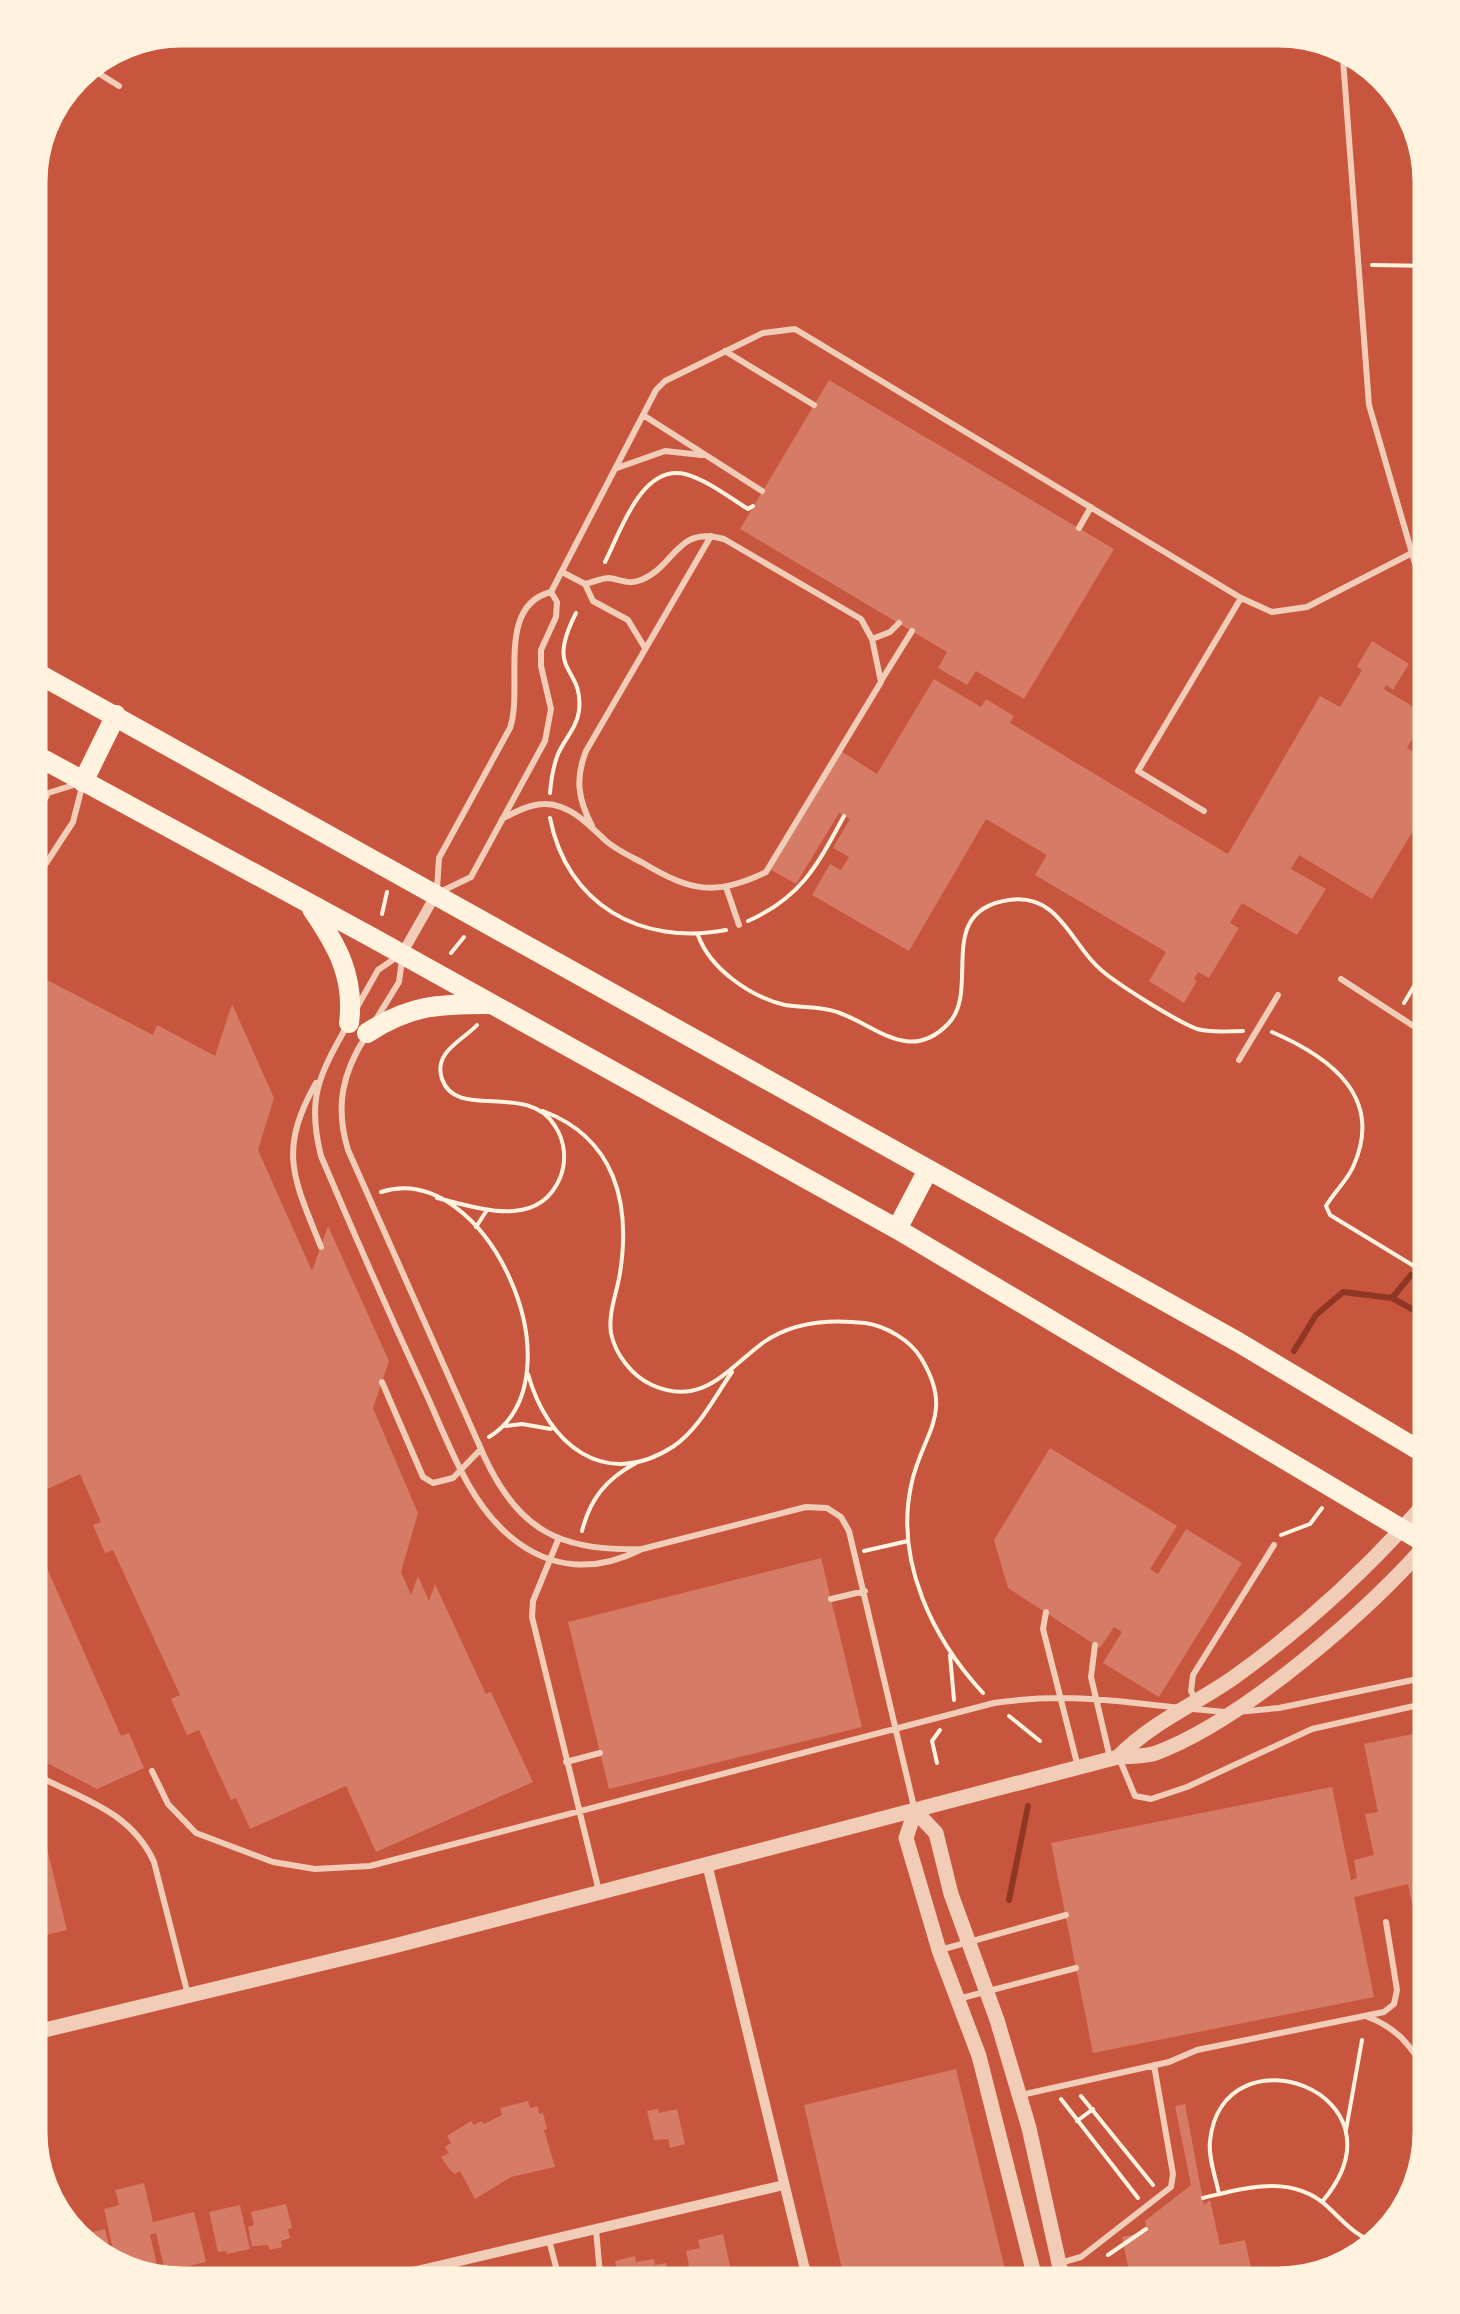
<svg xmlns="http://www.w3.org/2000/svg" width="1460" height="2314" font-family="'Fira Sans Condensed',sans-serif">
<rect width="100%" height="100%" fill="#c8553d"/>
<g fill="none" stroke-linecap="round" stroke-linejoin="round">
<!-- stream -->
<path stroke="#8f3625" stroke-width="6" d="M1420 1259 1432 1236
M1392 1298 1432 1320
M1294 1351 1316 1315 1343 1292 1392 1298 1411 1275
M1009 1900 1028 1806"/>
</g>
<!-- building -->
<path fill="#d67c66" d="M829 380 1114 549 1024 699 976 671 967 685 938 668 947 652 740 529Z
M1372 641 1409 664 1393 690 1386 685 1384 689 1427 715 1407 748 1420 755 1423 751 1415 745 1426 726 1432 730V799L1372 899 1299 855 1291 869 1326 889 1297 935 1242 903 1230 923 1239 928 1209 978 1198 972 1194 979 1197 981 1184 1003 1149 981 1166 952 1035 875 1047 855 986 819 909 951 812 895 830 864 841 870 849 857 833 848 850 819 839 813 796 884 770 869 841 751 877 774 934 679 981 707 986 699 1014 716 1010 723 1228 854 1320 696 1340 707 1362 670 1357 666Z
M28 970 153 1035 157 1025 215 1056 232 1004 274 1098 258 1150 312 1271 328 1226 389 1361 373 1408 418 1513 401 1572 411 1595 418 1576 429 1601 435 1584 486 1694 491 1692 533 1782 376 1852 346 1786 250 1829 236 1798 231 1800 199 1730 187 1735 171 1699 180 1695 113 1550 105 1553 93 1525 101 1522 80 1474 28 1498V1198L45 1191 40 1182 28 1188Z
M1050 1448 1177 1526 1150 1569 1158 1574 1186 1529 1242 1563 1159 1697 1103 1663 1122 1632 1114 1627 1100 1648 1008 1588 994 1540Z
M28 1525 121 1736 129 1733 144 1768 97 1789 28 1753Z
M821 1558 862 1727 609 1789 568 1622Z
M1432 1730V1995L1426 1971 1418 1972 1414 1951 1421 1949 1408 1884 1354 1897 1374 1997 1093 2053 1051 1843 1332 1787 1351 1880 1357 1878 1354 1860 1374 1855 1365 1814 1378 1812 1364 1744Z
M28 1819 42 1828 67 1930 28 1939Z
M956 2069 1009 2286H846L804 2105Z
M528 2101 530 2108 538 2106 539 2114 543 2113 547 2129 544 2130 555 2167 511 2177 475 2199 460 2171 455 2174 450 2170 441 2157 449 2153 445 2147 451 2143 447 2136 471 2121 474 2125 482 2121 484 2124 502 2115 500 2108Z
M1185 2104 1204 2205 1210 2200 1220 2245 1245 2240 1255 2286H1132L1122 2237 1147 2232 1145 2221 1191 2185 1175 2106Z
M658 2109 659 2113 677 2109 685 2144 670 2148 668 2139 654 2140 647 2111Z
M144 2183 153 2222 194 2212 206 2262 165 2271 156 2233 150 2235 159 2273 145 2277 117 2268 104 2209 119 2205 115 2190Z
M286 2204 292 2228 288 2229 290 2238 281 2241 282 2247 270 2250 268 2245 252 2246 248 2227 254 2225 251 2212Z
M240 2205 250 2249 227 2254 226 2251 218 2252 209 2212Z
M105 2229 114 2267 97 2261 75 2236Z
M723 2234 733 2279H737L738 2286H621L615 2261 635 2256 636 2262 654 2259 655 2265 666 2263 670 2280 691 2275 686 2251 700 2248 698 2240Z
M525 2274 528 2286H496L495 2281Z"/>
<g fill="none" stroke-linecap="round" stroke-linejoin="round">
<!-- path -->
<path stroke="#fff3e0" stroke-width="4" d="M1372 265 1432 266
M605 562C620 533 641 464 685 474 707 480 729 497 748 509L753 506
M1430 615 1432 626
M550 793C551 780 553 767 558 754 564 740 577 727 579 711 584 664 544 676 576 613
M550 818C567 905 641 946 726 930
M382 914 387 892
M748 921C802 897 818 864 844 816
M698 935C710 969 751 997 785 1005 802 1008 821 1006 837 1012 876 1025 909 1064 948 1024 982 989 933 911 1009 900 1061 892 1071 948 1106 974 1124 988 1176 1021 1197 1029 1210 1033 1229 1031 1243 1031
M451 953 464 937
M1404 1003 1432 956
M1272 1032C1330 1057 1385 1097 1353 1167 1346 1182 1334 1192 1326 1206L1330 1215 1432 1277
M543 1111C615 1138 631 1203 620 1273 617 1293 608 1312 611 1333 615 1354 632 1376 652 1385 703 1408 728 1368 764 1342 794 1321 830 1319 865 1323 886 1326 910 1340 921 1358 956 1415 921 1434 911 1486 895 1562 933 1639 983 1693
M381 1192C487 1158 584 1378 489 1437
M437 1198C479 1208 538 1230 560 1178 567 1161 565 1141 555 1126 528 1081 456 1121 442 1079 433 1052 462 1041 477 1025
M476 1227 487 1210
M528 1374C547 1443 604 1492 674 1446 699 1429 715 1396 732 1372
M506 1426 522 1424 551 1429
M582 1531C590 1499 606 1479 636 1463
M1281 1535 1310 1524 1322 1508
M864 1551 908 1541
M950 1655 954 1700
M1009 1716 1040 1741
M937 1763 932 1741 940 1730
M1081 2096 1153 2185
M1061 2099 1138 2198
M1077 2121 1093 2109
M1346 2130 1362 2040
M1219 2194C1216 2178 1208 2158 1210 2141 1222 2025 1415 2092 1322 2202
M1203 2198C1245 2188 1292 2173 1328 2207 1344 2222 1356 2237 1378 2243
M1108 2255 1146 2229"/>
<!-- service -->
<path stroke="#f1ccb7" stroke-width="6" d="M1342 46 1369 405 1427 605
M87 66 119 86
M725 351 814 405
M643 415 762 491
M617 468 665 451 701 455
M1079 528 1091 507
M585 584 593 601 628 620 645 648
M872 639 890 632 899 623
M881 681 912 631
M1204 811 1138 771 1241 598
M502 819C520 809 540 799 561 807 578 813 591 827 604 839 614 849 630 856 643 863 690 891 715 897 766 872L881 682 872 639 861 619 724 539C676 525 676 566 641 580 628 585 622 580 609 578 602 578 593 582 585 584L562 572
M592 826C578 799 575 779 586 751L711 536
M28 833 48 793 77 784
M726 887 739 925
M437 889 439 858 510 728C524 688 495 606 551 592L656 390 665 381 763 333 795 329 1241 598 1272 612 1307 607 1412 553
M28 891 73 822 82 787
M438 893 471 877 545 741 551 709 541 666V650L556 617 557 602 551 592
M1341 979 1432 1038
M356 1009 378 970 397 957
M375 1021 399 982 402 960
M348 1024C320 1074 306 1097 321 1156 354 1234 388 1311 423 1387 447 1438 467 1502 512 1538 551 1570 596 1572 640 1550
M366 1036C342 1073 335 1107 348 1150L485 1458C519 1531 562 1552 642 1549L806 1507 827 1508 841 1517 849 1531 914 1807
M1239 1060 1278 995
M316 1083C277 1152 294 1179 321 1247
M382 1382 423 1477 433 1483 453 1478 481 1449
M558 1540 533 1601 532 1617 599 1891
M831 1599 865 1591
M1046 1612 1043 1629 1078 1767
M1095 1645 1091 1677 1110 1758
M1195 1699 1191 1691 1193 1675 1274 1545
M1193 1709 1225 1712
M1237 1712 1279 1708 1432 1676
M1119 1758 1135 1796 1151 1799 1187 1787 1312 1729 1432 1702
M566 1762 600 1753
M28 1771C76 1797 130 1809 154 1862L188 1995
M152 1771 168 1804 196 1833 273 1862 315 1869 370 1866 994 1703C1063 1693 1112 1700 1180 1708
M29 1772 36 1758
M940 1950 1066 1915
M958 1999 1076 1968
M1368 2017C1402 2030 1412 2050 1432 2078
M1021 2095 1169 2062 1197 2050 1384 2012 1394 2004 1397 1990 1386 1922
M596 2229 601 2286
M549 2240 561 2286
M1060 2263 1081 2257 1171 2187 1173 2174 1154 2065"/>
<!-- minor -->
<path stroke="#f1ccb7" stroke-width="10" d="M402 954 436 894
M707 1864 809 2286
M353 2286 784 2185"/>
<!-- tertiary -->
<path stroke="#f1ccb7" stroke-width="15" d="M1118 1757C1151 1723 1194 1705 1233 1678 1307 1625 1373 1564 1432 1495
M915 1811 936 1833 951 1894 997 2020 1029 2128 1064 2286
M915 1811 906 1838 939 1950 979 2056 1037 2286
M28 2034 394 1946 1118 1757C1131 1756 1145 1757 1156 1753 1244 1720 1371 1609 1432 1538"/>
<!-- primary -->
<path stroke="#fff3e0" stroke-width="20" d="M28 668 1238 1342 1432 1458
M28 751 373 938 897 1229 1432 1547
M83 782 116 715
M312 909C337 945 355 977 349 1023
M367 1033C410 1005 438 1004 488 1004
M897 1229 928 1170"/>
</g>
<!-- crop -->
<path d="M0 0H1460V2314H0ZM182 45H1278A137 137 0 0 1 1415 182V2132A137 137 0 0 1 1278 2269H182A137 137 0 0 1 45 2132V182A137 137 0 0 1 182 45Z" fill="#fff3e0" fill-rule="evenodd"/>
<path fill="none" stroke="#fff3e0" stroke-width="5" d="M182 45H1278A137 137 0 0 1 1415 182V2132A137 137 0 0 1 1278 2269H182A137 137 0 0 1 45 2132V182A137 137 0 0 1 182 45Z"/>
</svg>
